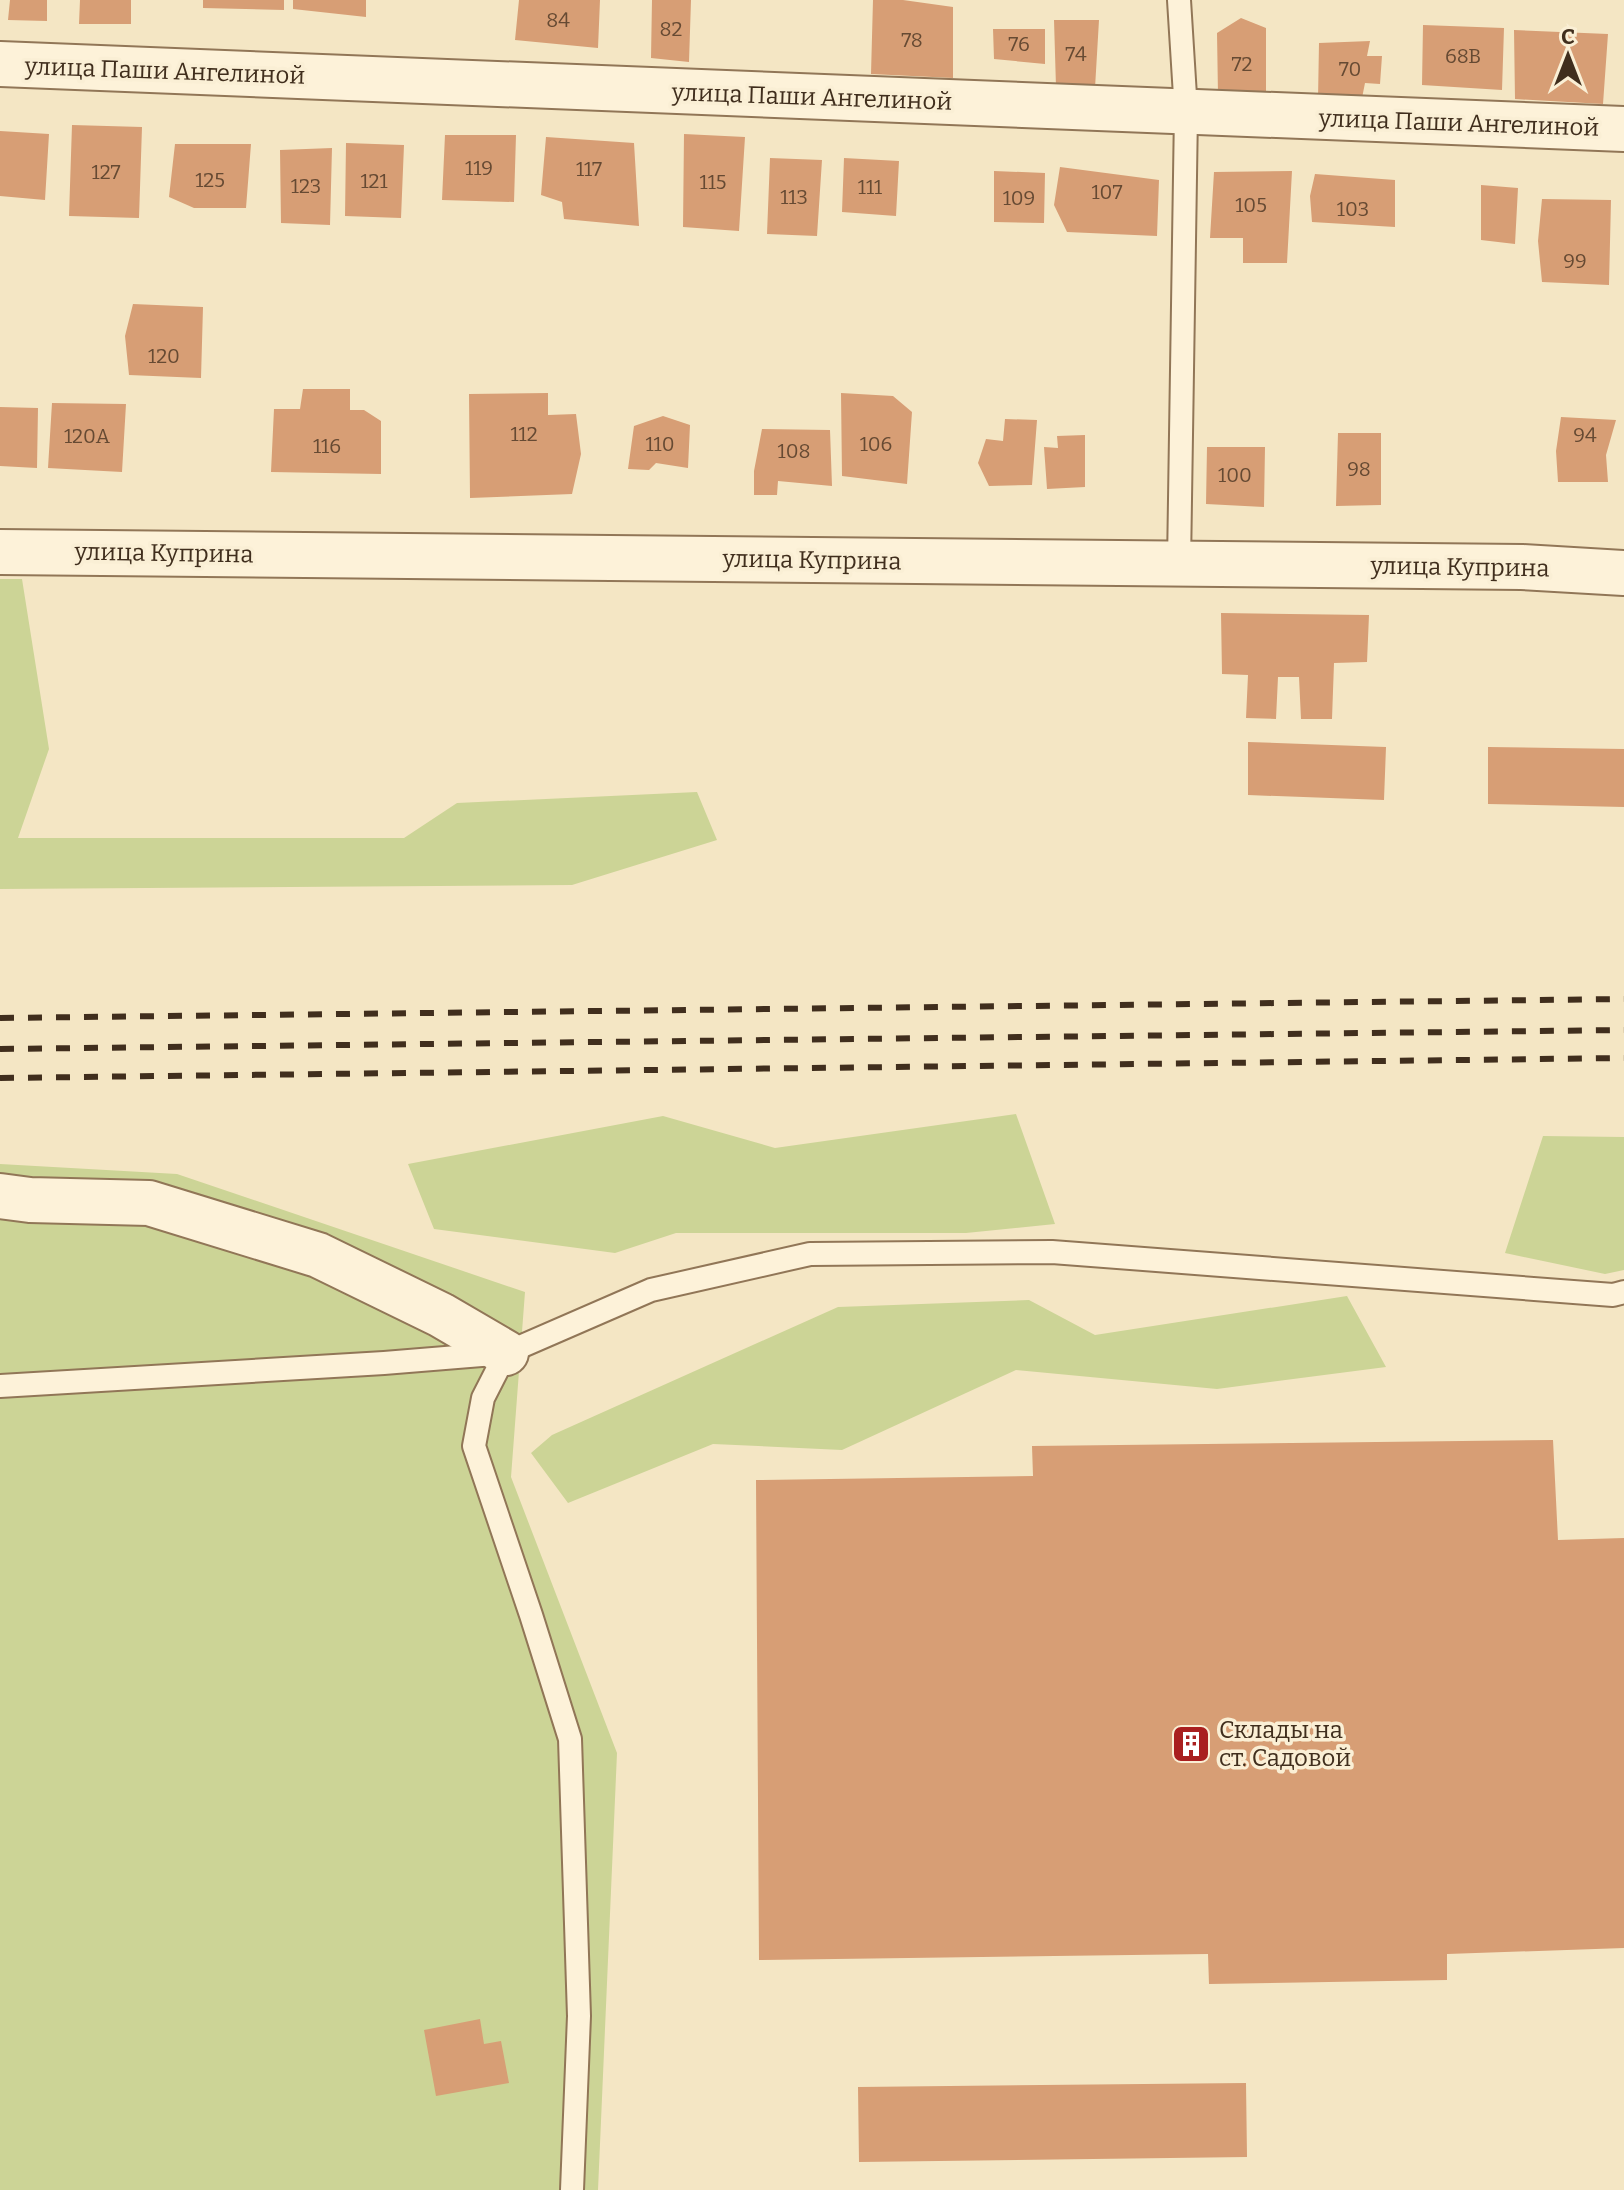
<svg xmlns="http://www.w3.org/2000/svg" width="1624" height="2190" font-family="Bitter,serif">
<rect width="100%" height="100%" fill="#f4e6c4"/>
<!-- green -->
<path fill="#ccd496" d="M22 579 49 749 18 838H404L457 803 697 792 717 840 572 885 0 889V579Z
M1016 1114 1055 1224 966 1233H676L615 1253 434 1229 408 1164 663 1116 775 1148Z
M1543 1136 1624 1137V1270L1605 1274 1505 1253Z
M0 1164 177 1174 525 1292 511 1477 617 1753 598 2190H0Z
M1347 1296 1386 1367 1217 1389 1016 1370 842 1450 713 1444 568 1503 531 1453 552 1435 838 1307 1029 1300 1095 1335Z"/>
<!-- building -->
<path fill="#d79e75" d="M10 0H47V21L8 20Z
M80 0H131V24H79Z
M203 0H284V10L203 8Z
M293 0H366V17L293 9Z
M519 0H600L598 48 515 40Z
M652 0H691L689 62 651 58Z
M873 0H903L953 7V78L871 74Z
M1241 18 1266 28V96L1218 95 1217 33Z
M1054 20H1099L1095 88 1056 87Z
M1423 25 1504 28 1502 90 1422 85Z
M993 29H1045V64L994 59Z
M1514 30 1608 34 1603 104 1515 99Z
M1370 41 1367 56H1382L1380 84 1365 83 1361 103 1318 99 1319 43Z
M72 125 142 127 139 218 69 216Z
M0 131 49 134 45 200 0 196Z
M684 134 745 137 739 231 683 227Z
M445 135H516L514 202 442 200Z
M546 137 634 143 639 226 564 219 562 202 541 195Z
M346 143 404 145 401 218 345 216Z
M175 144H251L246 208H194L169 197Z
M332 148 330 225 281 223 280 150Z
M770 158 822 160 817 236 767 234Z
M844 158 899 161 896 216 842 212Z
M1060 167 1159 180 1157 236 1067 232 1054 205Z
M994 171 1045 173 1044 223 994 222Z
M1292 171 1287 263H1243V238H1210L1214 172Z
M1315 174 1395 180V227L1312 222 1310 196Z
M1481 185 1518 188 1515 244 1481 240Z
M1542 199 1611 200 1609 285 1542 282 1538 241Z
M133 304 203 307 201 378 129 375 125 336Z
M303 389H350V410H364L381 421V474L271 472 274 409H300Z
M548 393V415L576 414 581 454 572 494 470 498 469 394Z
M841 393 893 396 912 412 907 484 842 476Z
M52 403 126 404 122 472 48 468Z
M0 407 38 408 37 468 0 466Z
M663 416 690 425 688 468 656 463 649 470 628 469 634 426Z
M1561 417 1616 420 1606 455 1608 482H1558L1556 451Z
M1005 419 1037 420 1032 485 989 486 978 463 986 439 1003 441Z
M762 429 830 430 832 486 778 481 777 495H754V471Z
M1338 433H1381V505L1336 506Z
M1085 435V487L1047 489 1044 447 1058 448 1057 436Z
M1207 447H1265L1264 507 1206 504Z
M1221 613 1369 615 1367 662 1334 663 1332 719H1301L1299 677H1278L1276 719 1246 718 1248 675 1222 674Z
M1248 742 1386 747 1384 800 1248 795Z
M1488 747 1624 749V807L1488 804Z
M1553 1440 1558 1540 1624 1538V1948L1447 1954V1980L1209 1984 1208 1954 759 1960 756 1480 1033 1476 1032 1446Z
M480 2019 484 2044 501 2041 509 2083 436 2096 424 2030Z
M1246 2083 1247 2157 859 2162 858 2087Z"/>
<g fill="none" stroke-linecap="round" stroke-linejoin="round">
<defs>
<path id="service" d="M1179 564 1186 112 1179 0
M506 1353 483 1398 474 1446 531 1615 570 1739 579 2016 572 2190
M0 1386 384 1363 506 1353 651 1290 810 1254 1052 1252 1613 1295 1624 1292"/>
<path id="minor" d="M0 64 1624 129
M0 552 1522 567 1624 573
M0 1196 30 1200 149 1203 318 1255 441 1315 506 1353"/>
</defs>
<!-- service casing -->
<use href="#service" stroke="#917657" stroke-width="26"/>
<!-- minor casing -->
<use href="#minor" stroke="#917657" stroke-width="48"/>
<!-- service -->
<use href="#service" stroke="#fdf2d9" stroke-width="22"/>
<!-- minor -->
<use href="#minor" stroke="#fdf2d9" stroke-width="44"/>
<!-- rail -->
<path stroke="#402e1d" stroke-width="6" stroke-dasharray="14 14" stroke-linecap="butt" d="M0 1018 1624 999
M0 1049 1624 1030
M0 1078 1624 1058"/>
</g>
<!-- icons -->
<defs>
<symbol id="building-square" viewBox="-11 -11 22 22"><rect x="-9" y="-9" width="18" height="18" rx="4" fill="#a91f1f" stroke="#faefd5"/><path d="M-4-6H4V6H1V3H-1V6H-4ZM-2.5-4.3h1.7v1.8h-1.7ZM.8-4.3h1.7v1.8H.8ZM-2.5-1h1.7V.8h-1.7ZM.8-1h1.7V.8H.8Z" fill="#fff"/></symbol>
</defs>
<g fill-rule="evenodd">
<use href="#building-square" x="1169" y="1722" width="44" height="44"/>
</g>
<g text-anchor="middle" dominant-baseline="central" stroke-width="7" stroke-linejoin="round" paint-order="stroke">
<!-- number labels -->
<g font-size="20" fill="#664a33">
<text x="558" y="20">84</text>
<text x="671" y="29">82</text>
<text x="912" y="40">78</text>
<text x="1019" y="44">76</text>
<text x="1076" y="54">74</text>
<text x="1463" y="56">68В</text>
<text x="1242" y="64">72</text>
<text x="1350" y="69">70</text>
<text x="479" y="168">119</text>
<text x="589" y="169">117</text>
<text x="106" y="172">127</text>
<text x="210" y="180">125</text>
<text x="374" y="181">121</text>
<text x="713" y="182">115</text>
<text x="306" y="186">123</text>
<text x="870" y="187">111</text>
<text x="1107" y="192">107</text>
<text x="794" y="197">113</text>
<text x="1019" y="198">109</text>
<text x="1251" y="205">105</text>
<text x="1353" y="209">103</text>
<text x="1575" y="261">99</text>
<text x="164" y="356">120</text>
<text x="524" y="434">112</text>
<text x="1585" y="435">94</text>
<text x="87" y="436">120А</text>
<text x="660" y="444">110</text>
<text x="876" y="444">106</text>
<text x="327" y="446">116</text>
<text x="794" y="451">108</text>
<text x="1359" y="469">98</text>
<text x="1235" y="475">100</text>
</g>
<!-- street labels -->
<g font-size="24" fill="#402e1d" stroke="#faefd5">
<text transform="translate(165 71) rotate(2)">улица Паши Ангелиной</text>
<text transform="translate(812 97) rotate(2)">улица Паши Ангелиной</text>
<text transform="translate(1459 123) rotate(2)">улица Паши Ангелиной</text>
<text transform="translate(164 553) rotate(1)">улица Куприна</text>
<text transform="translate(812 560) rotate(1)">улица Куприна</text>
<text transform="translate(1460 567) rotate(1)">улица Куприна</text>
</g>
<!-- poi labels -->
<g font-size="24" fill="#402e1d" stroke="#faefd5" text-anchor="start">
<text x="1219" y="1730">Склады на<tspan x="1219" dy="28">ст. Садовой</tspan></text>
</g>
</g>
<!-- north arrow -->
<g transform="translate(1568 56)" stroke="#faefd5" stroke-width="6" paint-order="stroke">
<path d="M0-6L14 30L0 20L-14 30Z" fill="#402e1d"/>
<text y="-12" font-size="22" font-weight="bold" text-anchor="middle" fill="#402e1d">С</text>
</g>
</svg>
